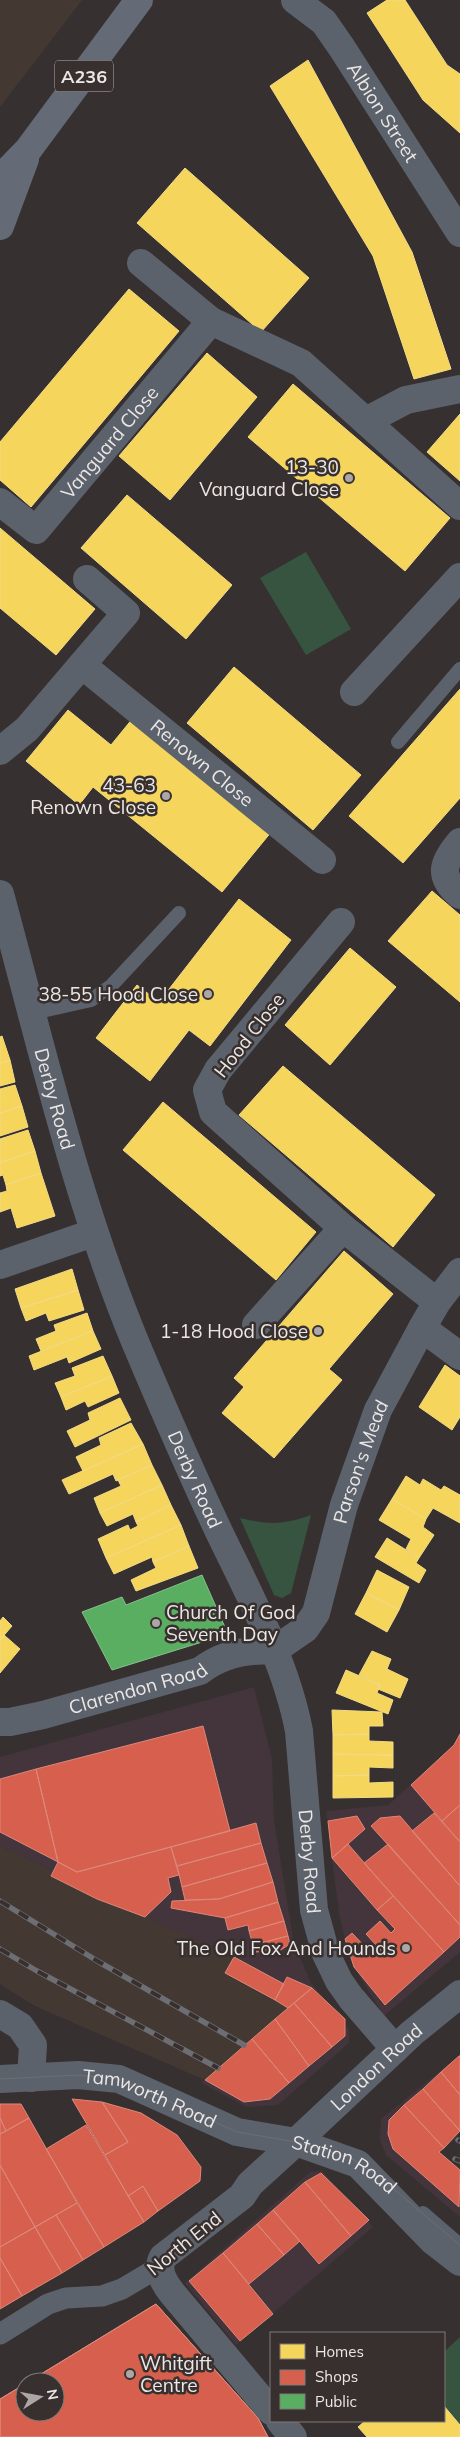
<svg xmlns="http://www.w3.org/2000/svg" width="460" height="2437" font-family="Mulish,sans-serif">
<rect width="100%" height="100%" fill="#363130"/>
<!-- commercial -->
<path fill="#44343b" d="M254 1687 272 1759 274 1820 294 1944 311 1983 349 2029V2043L278 2105 247 2107 201 2083 288 2008 225 1973 234 1957 97 1899 51 1876 53 1871 0 1846V1757Z
M460 1734V1952L384 2016 354 1967 345 1939 339 1913 326 1811 388 1805 454 1745Z
M460 2055V2131L439 2152 460 2170V2217L386 2155 380 2140 381 2119Z
M322 2171 373 2227 236 2345 185 2283 310 2172Z"/>
<!-- built -->
<path fill="#443833" d="M0 0H82L0 107Z
M0 1846 53 1871 51 1876 97 1899 145 1917 234 1957 225 1974 288 2008 205 2080 35 2006 0 1984Z"/>
<!-- green -->
<path fill="#375441" d="M306 552 351 629 306 655 260 578Z
M311 1515 291 1593 282 1598 274 1595 240 1518C269 1525 283 1525 311 1515Z
M460 2337V2425L444 2406V2352Z"/>
<!-- homes -->
<path fill="#f6d55c" stroke="#f3da85" d="M387 0H405L447 65 460 74V133L423 100 367 13Z
M308 60 412 252 451 369 414 379 373 256 270 86Z
M185 168 309 278 261 332 137 223Z
M129 289 179 331 31 507 0 480V442Z
M207 353 257 397 170 500 119 456Z
M293 384 450 518 405 571 248 437Z
M460 414V481L427 452Z
M127 495 232 585 186 639 81 548Z
M0 528 95 609 56 655 0 608Z
M234 667 361 775 313 830 187 723Z
M460 689V798L403 863 349 816Z
M68 710 111 745 133 718 272 831 222 892 93 787 79 805 26 761Z
M432 891 460 915V1002L388 941Z
M239 899 291 940 210 1046 189 1030 150 1081 96 1038 137 985 159 1002Z
M350 948 396 987 330 1065 285 1025Z
M2 1036 10 1060 0 1063V1037Z
M10 1060 15 1082 0 1086V1063Z
M283 1066 435 1195 393 1247 239 1115Z
M15 1085 22 1106 0 1113V1089Z
M163 1102 316 1232 276 1280 123 1150Z
M22 1106 28 1127 0 1136V1113Z
M28 1130 35 1151 0 1163V1139Z
M35 1151 41 1173 6 1185 3 1175 0 1176V1163Z
M41 1173 55 1216 17 1228 11 1208 0 1212V1193L7 1191 6 1185Z
M344 1251 393 1294 329 1369 342 1380 274 1458 222 1413 244 1387 234 1378Z
M72 1269 78 1290 21 1308 15 1289Z
M78 1290 84 1310 49 1321 46 1313 26 1321 21 1308Z
M87 1313 93 1331 41 1351 36 1339 56 1331 54 1325Z
M93 1331 101 1349 69 1363 67 1357 34 1370 29 1356Z
M103 1356 112 1376 61 1397 55 1383 75 1376 72 1368Z
M445 1365 460 1376V1417L452 1430 419 1407Z
M112 1376 119 1393 88 1407 85 1401 66 1410 61 1397Z
M120 1398 131 1420 75 1447 67 1431 90 1420 88 1413Z
M131 1423 143 1444 83 1471 76 1457 101 1445 99 1438Z
M143 1444 152 1465 116 1481 113 1474 69 1494 62 1480Z
M152 1465 162 1485 100 1513 94 1498 121 1486 118 1480Z
M406 1476 420 1485 423 1479 441 1490 444 1486 460 1495V1523L433 1508 426 1519 392 1499Z
M162 1485 171 1505 136 1522 133 1514 107 1526 100 1513Z
M392 1499 426 1519 423 1527 434 1535 419 1558 406 1549 411 1539 379 1520Z
M171 1505 181 1525 106 1558 98 1539 128 1525 130 1530 138 1526 136 1522Z
M181 1525 189 1546 153 1562 152 1557 114 1574 106 1558Z
M387 1538 419 1558 416 1563 426 1570 419 1583 375 1557Z
M189 1546 198 1568 136 1591 131 1580 156 1568 153 1562Z
M377 1570 409 1587 399 1610 366 1593Z
M366 1593 399 1610 387 1632 355 1614Z
M3 1617 12 1626 0 1640V1621Z
M4 1635 20 1649 0 1673V1640Z
M372 1651 391 1659 387 1669 408 1679 400 1698 378 1689 380 1685 359 1675Z
M346 1670 380 1685 377 1693 393 1700 388 1714 336 1693Z
M332 1710 382 1712 383 1726H369V1734L333 1735Z
M369 1734V1741L393 1742V1755L333 1754V1735Z
M333 1754 393 1755V1768L369 1767V1775L333 1776Z
M369 1775V1783L393 1782V1797L333 1798V1776Z
M444 2406 460 2425V2437H367L358 2427 365 2421H444Z"/>
<!-- shops -->
<path fill="#d6604d" stroke="#dc887b" d="M203 1726 230 1831 77 1872 58 1862 36 1769Z
M460 1734V1805L442 1821 411 1785 454 1745Z
M36 1769 58 1862 0 1832V1779Z
M460 1805V1842L442 1821Z
M434 1813 460 1842V1886L412 1831Z
M357 1816 365 1829 332 1858 328 1821Z
M400 1816 460 1886V1925L371 1826 380 1818Z
M256 1823 261 1843 177 1866 171 1847Z
M261 1843 267 1863 182 1887 177 1866Z
M348 1844 393 1896 377 1910 332 1858Z
M388 1844 460 1925V1937L444 1952 364 1863Z
M171 1847 179 1875 168 1878 171 1892 145 1917 97 1899 51 1876 58 1862 77 1872Z
M267 1863 273 1882 219 1899 185 1900 182 1887Z
M273 1882 278 1902 225 1918 171 1908 172 1901 219 1899Z
M393 1896 444 1952 385 2005 354 1967 345 1939 352 1933 369 1951 376 1945 366 1934 380 1921 391 1933 395 1929 377 1910Z
M278 1902 284 1921 249 1931 248 1925 228 1930 225 1918Z
M284 1921 288 1936 253 1945 249 1931Z
M288 1936 290 1944 279 1951 254 1952 253 1945Z
M234 1957 284 1984 275 2000 225 1973Z
M287 1977 312 1988 288 2008 275 2000Z
M312 1988 345 2019V2036L332 2047 294 2003Z
M294 2003 332 2047 309 2066 275 2019Z
M275 2019 309 2066 289 2083 252 2039Z
M252 2039 289 2083 270 2099 244 2102 205 2080Z
M459 2056H460V2095L441 2072Z
M441 2072 460 2095V2131L423 2089Z
M423 2089 460 2131 444 2148 404 2105Z
M72 2099 102 2102 128 2142 105 2155Z
M102 2102 141 2113 177 2135 201 2167 200 2181 158 2211 143 2186 128 2196 105 2155 128 2142Z
M0 2104H21L29 2118 6 2131 0 2118Z
M404 2105 444 2148 439 2152 460 2170 459 2207 393 2149 388 2134 389 2120Z
M0 2118 6 2131 0 2134Z
M29 2118 77 2203 35 2227 0 2165V2134Z
M86 2125 144 2222 104 2247 46 2149Z
M0 2165 35 2227 0 2247Z
M321 2173 369 2220 351 2236 305 2182Z
M305 2182 351 2236 319 2264 273 2210Z
M143 2186 158 2211 144 2222 128 2196Z
M77 2203 104 2247 83 2260 56 2215Z
M273 2210 300 2241 284 2255 257 2224Z
M56 2215 83 2260 62 2273 35 2227Z
M257 2224 284 2255 249 2284 223 2253Z
M35 2227 62 2273 22 2296 0 2258V2247Z
M223 2253 273 2314 240 2341 189 2281Z
M0 2258 22 2296 0 2309Z
M156 2304 258 2418 268 2437H0V2399L25 2384V2412H55V2382H28Z
M156 2304 258 2418 268 2437H0V2399L25 2384V2412H55V2382H28Z"/>
<!-- public -->
<path fill="#5aae61" stroke="#86bf89" d="M202 1575 228 1634 112 1670 82 1612 122 1597 126 1605Z"/>
<g fill="none" stroke-linecap="round" stroke-linejoin="round">
<!-- service -->
<path stroke="#5c626c" stroke-width="14" d="M398 742 460 669
M33 1013 91 1000 111 986 179 913
M423 2213 460 2245"/>
<!-- pedestrian -->
<path stroke="#5c626c" stroke-width="21" d="M0 2334 48 2304 66 2298 102 2296 122 2289 159 2267"/>
<!-- minor -->
<g stroke="#5c626c" stroke-width="28">
<path id="s1" d="M295 0 324 22 342 48 460 233"/>
<path d="M141 263 211 321 301 363 460 506"/>
<path d="M366 421 406 400 460 389"/>
<path id="s2" d="M0 502 36 530 211 321"/>
<path id="s3" d="M82 665 322 860"/>
<path d="M354 692 460 577"/>
<path d="M0 751 27 729 126 613 87 579"/>
<path d="M460 842C443 862 437 876 460 895"/>
<path id="s4" d="M0 894C41 1045 76 1199 136 1344 163 1408 191 1473 221 1536 251 1598 286 1663 299 1731L314 1910 326 1954 339 1981 351 1998 395 2049"/>
<path d="M341 922 218 1070 207 1090 213 1112 343 1228 437 1302"/>
<path d="M0 1265 93 1233"/>
<path d="M256 1325 343 1228"/>
<path d="M422 1328 460 1356"/>
<path id="s5" d="M273 1651 305 1629 316 1613 344 1505 378 1410 422 1328 437 1302 460 1272"/>
<path id="s6" d="M0 1722H10L43 1715 200 1671C222 1654 246 1649 273 1651"/>
<path d="M0 2014 20 2026 33 2045 31 2078"/>
<path d="M271 2411 172 2293C164 2283 156 2269 163 2257L242 2196 250 2184 296 2142"/>
<path d="M280 2421 293 2437"/>
</g>
<!-- tertiary -->
<g stroke="#5c626c" stroke-width="28">
<path d="M0 2079 78 2075 119 2079 237 2132 296 2142 358 2164 433 2241 460 2262"/>
<path id="s7" d="M296 2142 412 2033 460 1994"/>
</g>
<!-- primary -->
<path stroke="#646b76" stroke-width="28" d="M0 179 28 150 139 0
M0 226 25 159"/>
<!-- tram -->
<path stroke="#6c6e74" stroke-width="1" id="s8" d="M0 2079 78 2075 119 2079 237 2132 296 2142 349 2157 377 2175 460 2245"/>
<defs>
<path id="rail" d="M0 1901 99 1962 244 2045
M0 1949 37 1971 218 2068
M458 2140 460 2141
M455 2159 460 2161"/>
</defs>
<!-- rail casing -->
<use href="#rail" stroke="#6c6e74" stroke-width="5.5"/>
<!-- rail -->
<use href="#rail" stroke="#38302e" stroke-width="4" stroke-dasharray="11" stroke-linecap="butt"/>
</g>
<!-- markers -->
<g fill="#aca7a6" stroke="#38302e" stroke-width="2">
<circle cx="349" cy="478" r="5"/>
<circle cx="166" cy="796" r="5"/>
<circle cx="208" cy="994" r="5"/>
<circle cx="318" cy="1331" r="5"/>
<circle cx="156" cy="1623" r="5"/>
<circle cx="406" cy="1948" r="5"/>
<circle cx="130" cy="2374" r="5"/>
</g>
<g text-anchor="middle" dominant-baseline="central" stroke-width="5" stroke-linejoin="round" paint-order="stroke">
<!-- shield labels -->
<rect fill="#38302e" stroke="#b5b0ae" stroke-width="1" x="55" y="60.5" width="58" height="31" rx="4"/>
<g font-size="18" font-weight="bold" fill="#ebe7e5">
<text x="84" y="76">A236</text>
</g>
<!-- street labels -->
<g font-size="19" fill="#ebe7e5" stroke="#38302e">
<text stroke="none"><textPath href="#s1" startOffset="144">Albion Street</textPath></text>
<text stroke="none"><textPath href="#s2" startOffset="160">Vanguard Close</textPath></text>
<text stroke="none"><textPath href="#s3" startOffset="155">Renown Close</textPath></text>
<text transform="translate(249 1035) rotate(-52)">Hood Close</text>
<text stroke="none"><textPath href="#s4" startOffset="212">Derby Road</textPath></text>
<text stroke="none"><textPath href="#s5" startOffset="216">Parson's Mead</textPath></text>
<text stroke="none"><textPath href="#s4" startOffset="618">Derby Road</textPath></text>
<text stroke="none"><textPath href="#s6" startOffset="142">Clarendon Road</textPath></text>
<text stroke="none"><textPath href="#s4" startOffset="1022">Derby Road</textPath></text>
<text stroke="none"><textPath href="#s7" startOffset="110">London Road</textPath></text>
<text stroke="none"><textPath href="#s8" startOffset="154">Tamworth Road</textPath></text>
<text stroke="none"><textPath href="#s8" startOffset="362">Station Road</textPath></text>
<text transform="translate(184 2243) rotate(-39)">North End</text>
</g>
<!-- poi labels -->
<g font-size="19" fill="#ebe7e5" stroke="#38302e" text-anchor="end">
<text x="339" y="467">13-30<tspan x="339" dy="22">Vanguard Close</tspan></text>
<text x="156" y="785">43-63<tspan x="156" dy="22">Renown Close</tspan></text>
<text x="198" y="994">38-55 Hood Close</text>
<text x="308" y="1331">1-18 Hood Close</text>
<text x="166" y="1612" text-anchor="start">Church Of God<tspan x="166" dy="22">Seventh Day</tspan></text>
<text x="396" y="1948">The Old Fox And Hounds</text>
<text x="140" y="2363" text-anchor="start">Whitgift<tspan x="140" dy="22">Centre</tspan></text>
</g>
</g>
<!-- legend -->
<rect x="270" y="2332" width="175" height="90" fill="#38302e" stroke="#807977"/>
<rect x="280" y="2344" width="25" height="15" fill="#f6d55c" stroke="#807977"/>
<text x="315" y="2357" font-size="15" fill="#ebe7e5">Homes</text>
<rect x="280" y="2370" width="25" height="15" fill="#d6604d" stroke="#807977"/>
<text x="315" y="2382" font-size="15" fill="#ebe7e5">Shops</text>
<rect x="280" y="2394" width="25" height="15" fill="#5aae61" stroke="#807977"/>
<text x="315" y="2407" font-size="15" fill="#ebe7e5">Public</text>
<!-- north arrow -->
<g transform="translate(40 2397) rotate(79)"><circle r="24" fill="#38302e" stroke="#807977"/>
<path d="M0-4L9 19L0 12L-9 19Z" fill="#aca7a6"/>
<text y="-8" font-size="14" font-weight="bold" text-anchor="middle" fill="#ebe7e5">N</text>
</g>
</svg>
